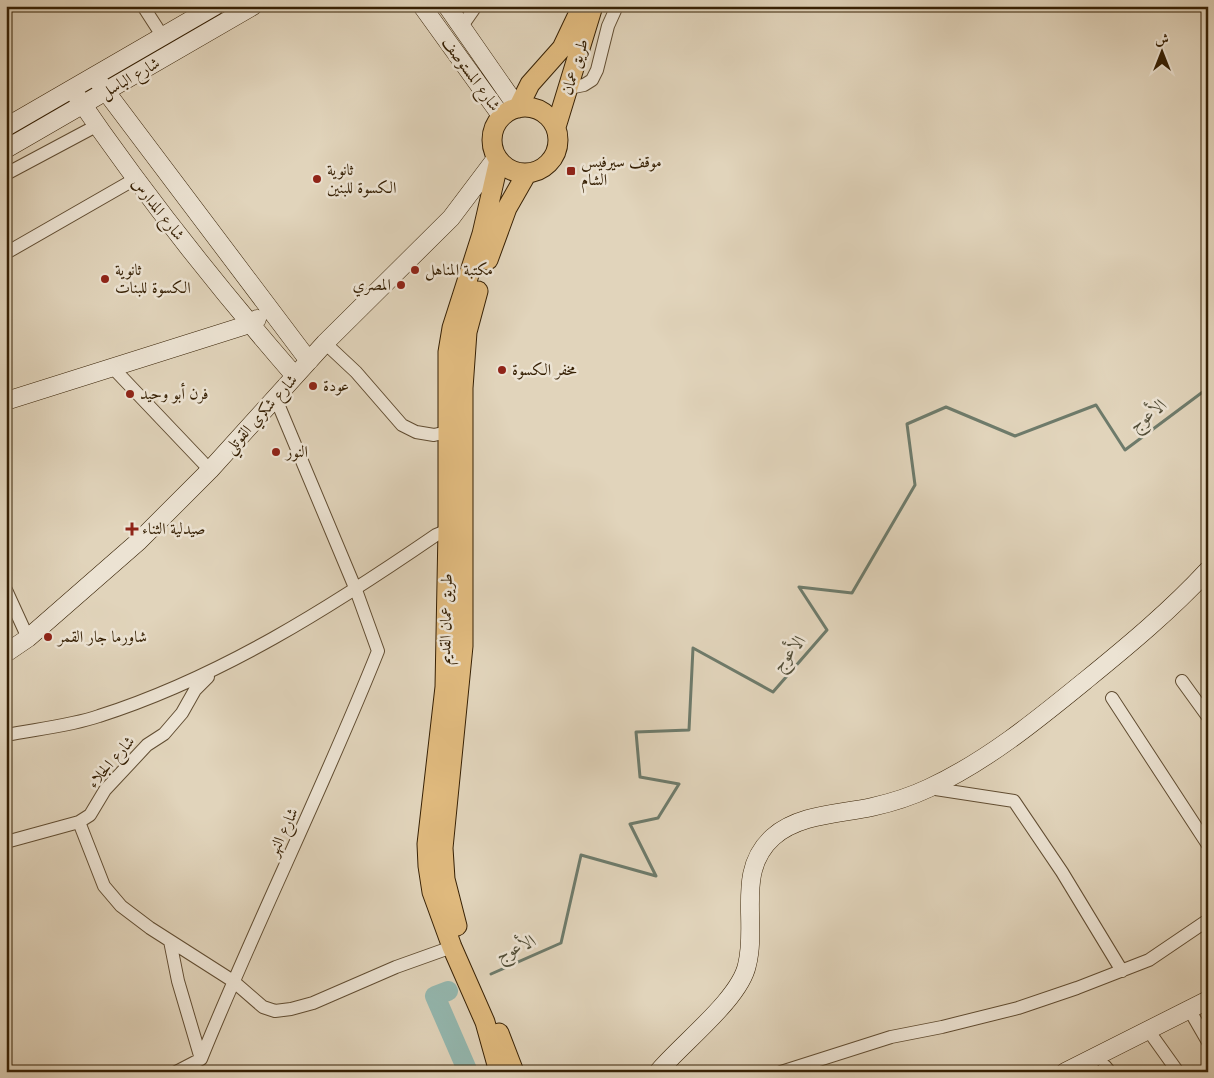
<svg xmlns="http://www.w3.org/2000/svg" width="1214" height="1078" font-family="Cardo,Amiri,serif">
<rect width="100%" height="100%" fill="#e1d4bb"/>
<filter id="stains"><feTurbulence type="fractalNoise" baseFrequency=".004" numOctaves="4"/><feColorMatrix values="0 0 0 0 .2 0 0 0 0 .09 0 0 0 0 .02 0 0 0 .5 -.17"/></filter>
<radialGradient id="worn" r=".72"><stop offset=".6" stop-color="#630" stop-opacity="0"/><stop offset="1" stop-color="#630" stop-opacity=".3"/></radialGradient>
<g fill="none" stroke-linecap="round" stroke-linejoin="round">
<!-- stream -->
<path stroke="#6e7b6b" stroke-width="3" d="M491 974 561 943 581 855 656 876 630 824 658 818 679 784 640 777 636 732 689 730 693 648 773 692 827 630 799 587 852 593 915 485 907 424 946 407 1015 436 1096 405 1125 450 1208 388"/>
<!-- river -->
<path stroke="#94b8b0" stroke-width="20" d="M448 991 435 996 468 1072"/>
<defs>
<path id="street" d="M143 6 163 37
M462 26 476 6
M569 88 584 85 592 80 597 70 608 26 617 6
M6 174 96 126
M6 253 135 179
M325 343 356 372 402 425 416 432 434 435 447 432
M114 369 210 470
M6 590 28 638
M1182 681 1208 717
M1112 698 1208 845
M6 735C37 729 70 726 99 716 221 677 331 607 436 535L448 530
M929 788 1014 801 1062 872 1122 971
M79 822 104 886 121 906 150 928 233 981 263 1007 275 1011 291 1009 313 1003 396 967 452 947
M6 842 79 822 90 815 105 790 147 745 164 734 182 713 195 690 208 677
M170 941 178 981 201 1059
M1193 1016 1208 1042
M1153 1037 1178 1072
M1105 1066 1110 1072
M176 1072 201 1059C257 921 323 789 378 651L356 590 276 399
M781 1072 891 1037 942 1027 1018 1008 1077 988 1149 960 1208 920"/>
<path id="secondary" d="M422 6 502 117
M447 6 518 108
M95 77 309 361
M72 89C140 189 215 284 295 376
M6 127 215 6
M6 149 253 6
M6 401 250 324 257 319
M6 653 28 638 139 541 210 470 325 343 451 218 497 157
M658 1072C681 1044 740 999 747 965 758 922 735 871 773 837 799 814 840 814 872 807 890 803 912 796 929 788 987 761 1037 720 1086 680 1129 645 1171 610 1208 570
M1065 1072 1208 1000"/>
<path id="primary" d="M492 140a33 33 0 1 1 66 0a33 33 0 1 1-66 0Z
M518 108 530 84 562 48 582 6
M556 127 593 6
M499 160 482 234 452 328 448 352V530L445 687 427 844 428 866 432 892 452 947 485 1022 499 1072
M488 260 507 208 527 173
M457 926 445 879 443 848 463 646V388L467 332 478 291
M499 1033 514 1072"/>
</defs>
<!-- street casing -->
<use href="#street" stroke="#614d32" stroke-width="14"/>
<!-- secondary casing -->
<use href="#secondary" stroke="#362004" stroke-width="19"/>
<!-- primary casing -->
<use href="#primary" stroke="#362004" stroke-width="21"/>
<!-- street -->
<use href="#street" stroke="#ece3d3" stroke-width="12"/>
<!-- secondary -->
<use href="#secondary" stroke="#ece3d3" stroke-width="18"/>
<!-- primary -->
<use href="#primary" stroke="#e0ba7e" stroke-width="19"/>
</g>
<!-- markers -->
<g fill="#8f2418" stroke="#ece3d3" stroke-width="2">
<rect x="566" y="166" width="10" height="10" rx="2.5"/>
<circle cx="317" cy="179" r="5"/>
<circle cx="415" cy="270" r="5"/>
<circle cx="105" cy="279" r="5"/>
<circle cx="401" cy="285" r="5"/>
<circle cx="502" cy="370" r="5"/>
<circle cx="313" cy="386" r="5"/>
<circle cx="130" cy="394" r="5"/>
<circle cx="276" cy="452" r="5"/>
<path d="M129.5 521.5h5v5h5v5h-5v5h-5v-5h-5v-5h5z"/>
<circle cx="48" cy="637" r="5"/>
</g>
<g text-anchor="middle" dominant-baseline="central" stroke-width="5" stroke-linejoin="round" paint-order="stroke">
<!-- street labels -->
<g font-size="16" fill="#362004" stroke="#ece3d3">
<text transform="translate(575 67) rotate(-73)">طريق عمان</text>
<text transform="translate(471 74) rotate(54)">شارع المستوصف</text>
<text transform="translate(130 78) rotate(-30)">شارع الباسل</text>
<text transform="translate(158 209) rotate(52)">شارع المدارس</text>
<text transform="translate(261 414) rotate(-48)">شارع شكري القوتلي</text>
<text transform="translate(446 619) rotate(-89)">طريق عمان القديم</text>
<text transform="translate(111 762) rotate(-49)">شارع الجلاء</text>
<text transform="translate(283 832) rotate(-65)">شارع النهر</text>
</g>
<!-- poi labels -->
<g font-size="16" fill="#362004" stroke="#ece3d3" text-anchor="start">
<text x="581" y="162">موقف سيرفيس<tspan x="581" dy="18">الشام</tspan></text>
<text x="327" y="170">ثانوية<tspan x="327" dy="18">الكسوة للبنين</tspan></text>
<text x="115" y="270">ثانوية<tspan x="115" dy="18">الكسوة للبنات</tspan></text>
<text x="425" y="270">مكتبة المناهل</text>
<text x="391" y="285" text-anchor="end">المصري</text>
<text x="512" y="370">مخفر الكسوة</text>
<text x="323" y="386">عودة</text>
<text x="140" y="394">فرن أبو وحيد</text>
<text x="286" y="452">النور</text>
<text x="142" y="529">صيدلية الثناء</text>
<text x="58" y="637">شاورما جار القمر</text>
</g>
<!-- water labels -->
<g font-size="18" font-style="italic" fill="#524e38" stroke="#ece3d3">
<text transform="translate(1148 415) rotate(-37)">الأعوج</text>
<text transform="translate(789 653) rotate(-50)">الأعوج</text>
<text transform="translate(516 948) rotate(-24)">الأعوج</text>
</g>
</g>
<!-- margin -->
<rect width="1214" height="1078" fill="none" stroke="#e1d4bb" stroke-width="25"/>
<rect x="8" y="8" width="1199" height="1063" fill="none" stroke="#362004" stroke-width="2.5"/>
<rect x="12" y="12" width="1189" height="1053" fill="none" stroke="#362004"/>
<!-- north arrow -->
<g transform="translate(1162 52)" stroke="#ece3d3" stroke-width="4" paint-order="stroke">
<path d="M0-4L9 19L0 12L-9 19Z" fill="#362004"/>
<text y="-8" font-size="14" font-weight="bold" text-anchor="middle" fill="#362004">ش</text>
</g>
<rect width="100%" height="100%" filter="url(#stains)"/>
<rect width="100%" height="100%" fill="url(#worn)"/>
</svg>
